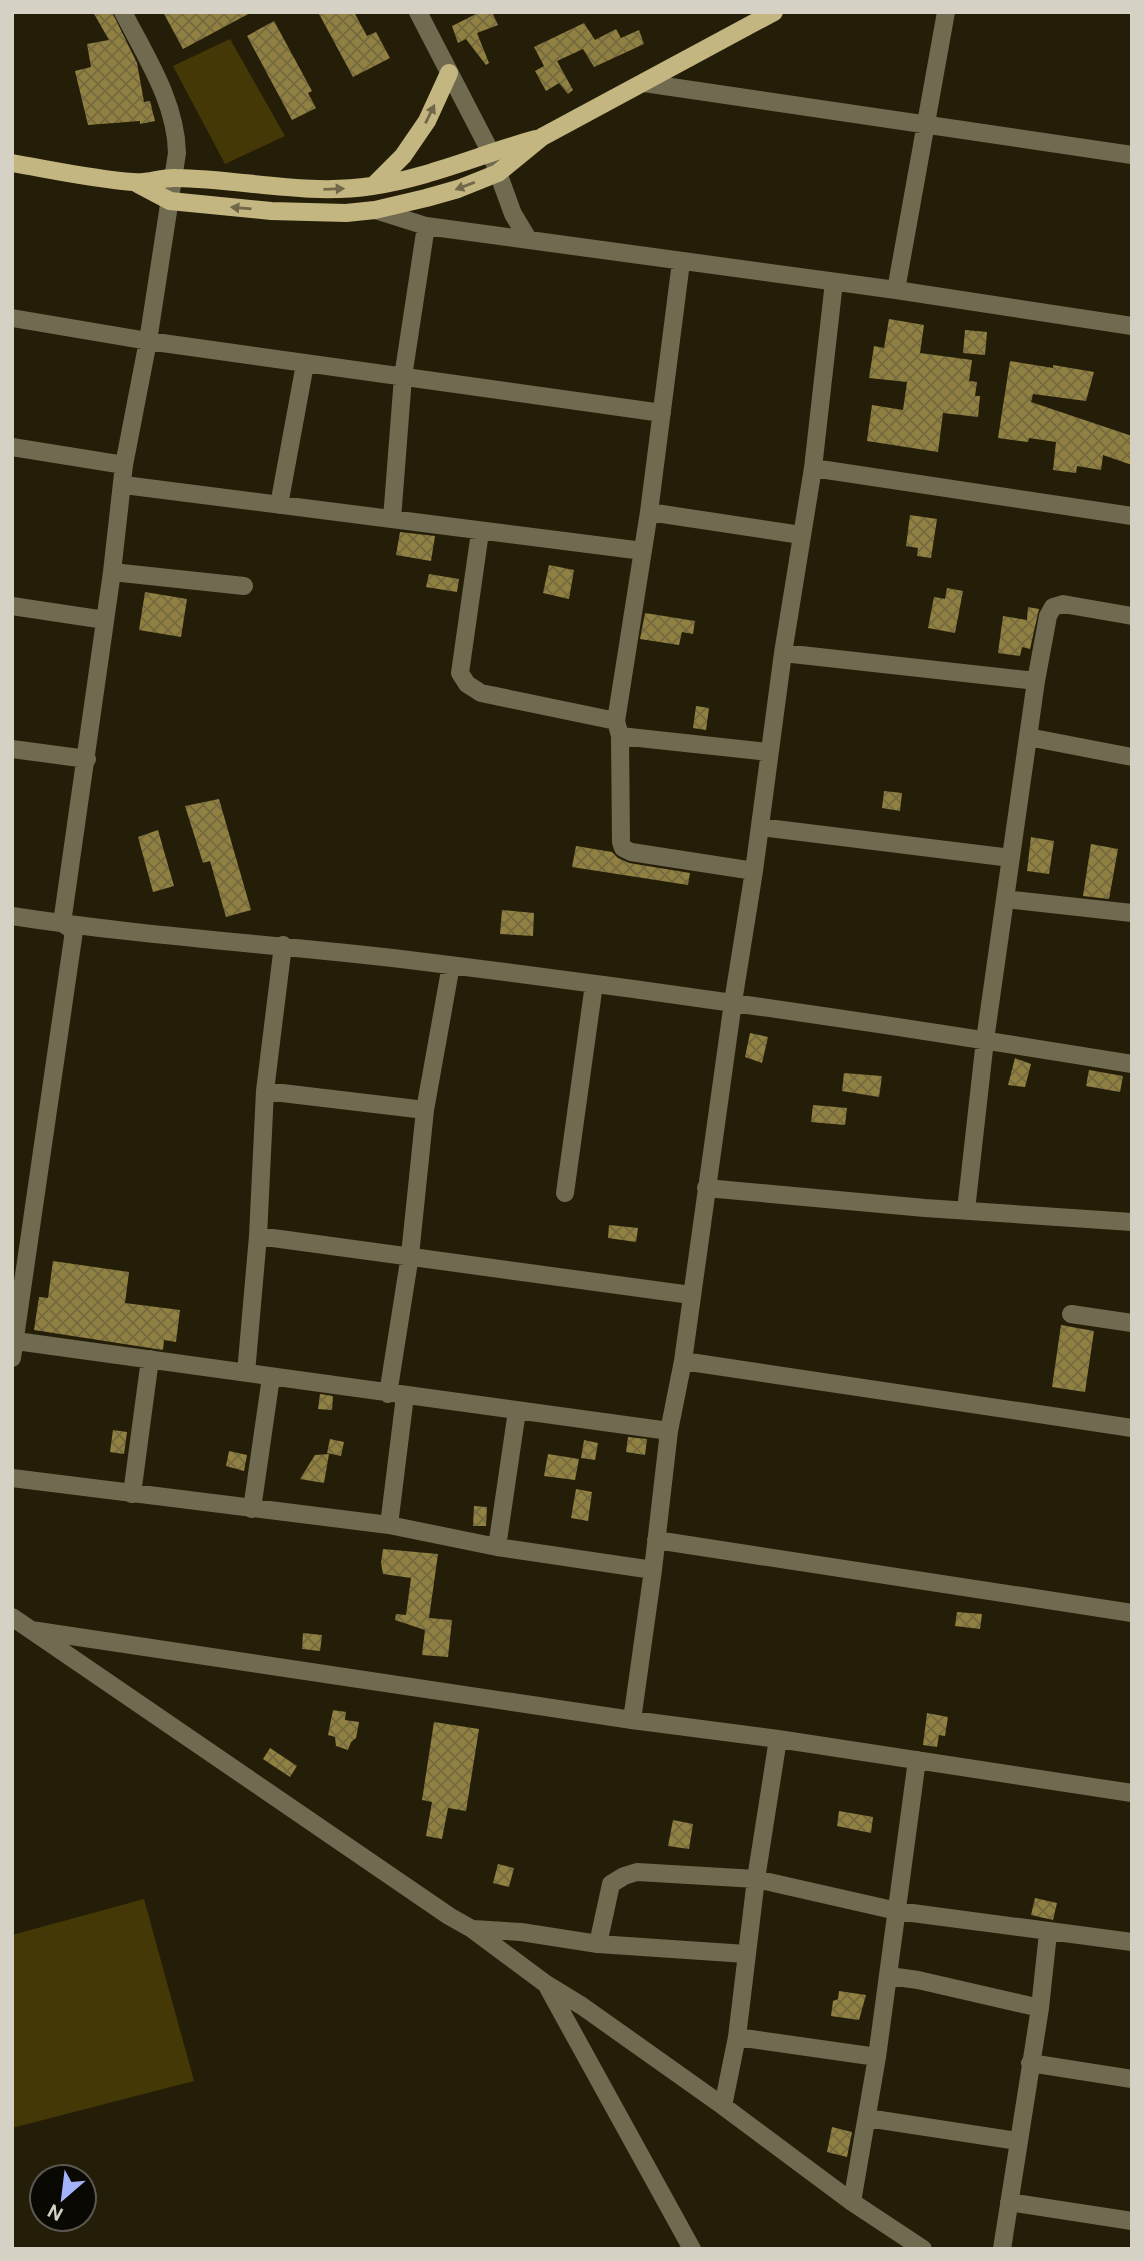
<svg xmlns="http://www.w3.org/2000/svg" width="1144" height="2261" font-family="'DM Sans',sans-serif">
<defs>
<pattern id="building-cross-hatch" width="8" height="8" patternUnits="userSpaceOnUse" patternTransform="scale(1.75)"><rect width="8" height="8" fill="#908041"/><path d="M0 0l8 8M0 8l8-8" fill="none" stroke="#74693f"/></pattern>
</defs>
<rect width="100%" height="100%" fill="#241e08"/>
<!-- pitch -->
<path fill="#433806" d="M230 39 285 136 225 164 173 66Z
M144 1899 194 2081 12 2128V1935Z"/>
<!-- building -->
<path fill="url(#building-cross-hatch)" d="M93 12H112L137 63 144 102 150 101 155 121 140 124V121L88 125 75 71 91 67 87 44 109 40Z
M163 12H252L183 49Z
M318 12H354L367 36 376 32 390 58 353 77Z
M480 12H492L498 25 477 33 489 63 486 65 466 39 458 43 452 26Z
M274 21 312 91 308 93 316 108 292 120 247 36Z
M584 23 595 40 616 29 621 38 639 30 644 44 594 67 583 49 557 61 573 90 568 94 559 83 546 91 535 71 544 66 534 47Z
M889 319 924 325 920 353 972 360 969 381 977 382 975 396H980L978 417 943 413 938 452 867 441 872 405 903 410 907 382 869 378 874 346 884 348Z
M965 330 987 332 985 355 963 353Z
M1010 361 1053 368V365L1094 372 1086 401 1033 394 1031 402 1132 436V465L1103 455 1101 470 1077 466 1076 473 1053 470 1056 442 1029 438 1028 442 998 438Z
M910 515 937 519 931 558 917 556 918 548 906 546Z
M400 532 435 536 431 561 396 555Z
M549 565 574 570 569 599 543 593Z
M429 574 459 579 457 592 426 587Z
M947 588 963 591 955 633 928 628 934 597 945 599Z
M145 592 187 599 181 637 139 630Z
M1028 607 1039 609 1030 649 1022 647 1020 656 998 653 1003 616 1027 620Z
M645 613 695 621 693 634 682 632 679 645 640 639Z
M696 706 709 708 706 730 693 728Z
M884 791 902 793 900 811 882 808Z
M219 799 251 910 226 917 210 861 203 863 185 806Z
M158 830 174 886 153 892 138 837Z
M1031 837 1054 841 1049 874 1027 871Z
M1091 844 1118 849 1109 899 1083 896Z
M576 846 612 852 618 858 629 863 690 873 688 885 572 867Z
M502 910 534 913 533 936 500 934Z
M750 1033 768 1037 762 1063 745 1057Z
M1015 1058 1031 1064 1025 1087 1008 1085Z
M1089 1070 1123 1076 1120 1092 1086 1086Z
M844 1073 882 1076 879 1097 842 1091Z
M813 1105 847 1108 845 1125 811 1122Z
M609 1225 638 1228 636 1242 608 1238Z
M53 1261 129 1272 125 1303 180 1310 176 1342 164 1340 163 1350 34 1330 39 1297 48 1298Z
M1061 1325 1094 1331 1085 1392 1052 1387Z
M320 1394 333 1396 332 1410 318 1409Z
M113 1430 127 1432 124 1454 110 1452Z
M628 1437 647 1439 645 1455 626 1452Z
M330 1439 344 1442 341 1456 327 1453Z
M584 1440 598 1443 595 1460 581 1458Z
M229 1451 247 1455 244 1471 226 1466Z
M329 1454 324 1483 300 1479 315 1455Z
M548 1454 579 1459 575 1480 544 1476Z
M576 1489 592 1492 588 1521 571 1518Z
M474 1506 487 1507 486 1526H473Z
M383 1549 438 1554 429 1618 452 1620 448 1657 422 1655 425 1630 395 1620 396 1614 406 1615 411 1578 383 1574 381 1563Z
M957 1612 982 1614 980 1629 955 1626Z
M303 1633 322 1635 320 1651 302 1649Z
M333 1710 346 1712 345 1720 359 1722 356 1738 351 1742 348 1750 336 1746 335 1737 328 1735Z
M927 1713 948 1717 945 1736 939 1735 937 1747 923 1745Z
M434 1722 479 1729 466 1811 448 1808 442 1839 426 1836 432 1802 422 1800Z
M270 1748 297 1766 290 1777 263 1759Z
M839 1811 873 1817 871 1833 837 1826Z
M673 1820 693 1824 689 1849 668 1846Z
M498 1864 514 1868 509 1887 493 1883Z
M1035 1898 1057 1903 1053 1920 1031 1915Z
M839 1991 866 1995 859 2020 831 2016 833 2001 838 1999Z
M832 2127 852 2132 847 2157 827 2152Z"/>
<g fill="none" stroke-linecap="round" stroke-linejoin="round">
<!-- minor -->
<path stroke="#706a50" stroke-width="18" d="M418 12 490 151 513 214 528 239
M644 83 1132 155
M375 210 426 226 896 290 1132 326
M896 290 946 12
M12 318 148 341 662 413
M12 447 124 465
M813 468 1132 516
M124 485 643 551
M279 505 305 364
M649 512 801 535
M392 519 403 377 426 226
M480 532 460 673 467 684 481 693 616 721 620 736 769 752
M112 572 244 586
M12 606 105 620
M783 653 1036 681
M616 721 649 512 681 262
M620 736 621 842 623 848 631 852 754 871
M1028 737 1132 757
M12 749 87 759
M760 827 1011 858
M1005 899 1132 913
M12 916C141 936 272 944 401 959 646 989 889 1024 1132 1064
M62 923 112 572 124 465 148 341 177 153C176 102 146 57 123 12
M265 1091 425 1110
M706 1188 925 1208 1132 1222
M565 1193 594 984
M966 1210 985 1040 1036 681 1048 616 1053 607 1063 604 1132 616
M258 1236 691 1295
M1071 1314 1132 1323
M16 1341 669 1431
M12 1358 74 931 62 923
M683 1361 1132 1428
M246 1373 258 1236 265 1091 283 945
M388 1394 410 1255 425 1110 451 965
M12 1478 389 1525 497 1547 653 1570
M132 1494 150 1359
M252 1509 271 1377
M389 1525 405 1396
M656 1540 1132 1613
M497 1547 517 1411
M12 1617 449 1916 472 1929 546 1984 582 2006 723 2106 852 2202 923 2249
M31 1630 632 1720 778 1739 1132 1793
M632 1720 653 1570 669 1431 683 1361 733 1002 754 871 783 653 813 468 834 282
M473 1929 521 1932 598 1944 611 1884 624 1876 637 1872 756 1879 897 1911 1132 1942
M598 1944 746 1954
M889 1976 918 1980 1040 2008
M546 1984 692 2249
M737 2037 877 2057
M1030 2063 1132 2079
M723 2106 737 2037 756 1879 778 1739
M867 2118 1018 2141
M852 2202 877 2057 917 1760
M1009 2202 1132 2221
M1002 2249 1040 2008 1048 1933"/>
<!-- major -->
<path stroke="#c4b681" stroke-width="18" d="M12 163C52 170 93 179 133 182 147 184 162 177 176 178 242 179 306 196 372 186 428 178 481 154 536 139
M136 183 170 201 271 211 346 213 375 210 426 198 458 189 498 173 542 137 774 12
M373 186 403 156 427 121 449 73"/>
</g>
<!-- one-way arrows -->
<defs><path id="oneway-solid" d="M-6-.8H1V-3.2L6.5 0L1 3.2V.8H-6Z" transform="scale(1.75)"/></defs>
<g fill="#706848">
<use href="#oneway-solid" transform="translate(430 114) rotate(-64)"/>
<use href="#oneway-solid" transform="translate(465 186) rotate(159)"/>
<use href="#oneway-solid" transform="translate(334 189) rotate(-2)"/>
<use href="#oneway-solid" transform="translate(241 208) rotate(-175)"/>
</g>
<!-- border -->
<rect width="1144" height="2261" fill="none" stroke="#d5d1c4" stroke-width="28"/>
<!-- north arrow -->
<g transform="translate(63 2198) rotate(208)"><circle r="33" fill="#0a0802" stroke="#5b5850" stroke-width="2"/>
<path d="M0-5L12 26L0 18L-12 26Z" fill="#a4b2fc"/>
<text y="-10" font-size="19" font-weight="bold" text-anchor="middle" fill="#d5d1c4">N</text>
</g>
</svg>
